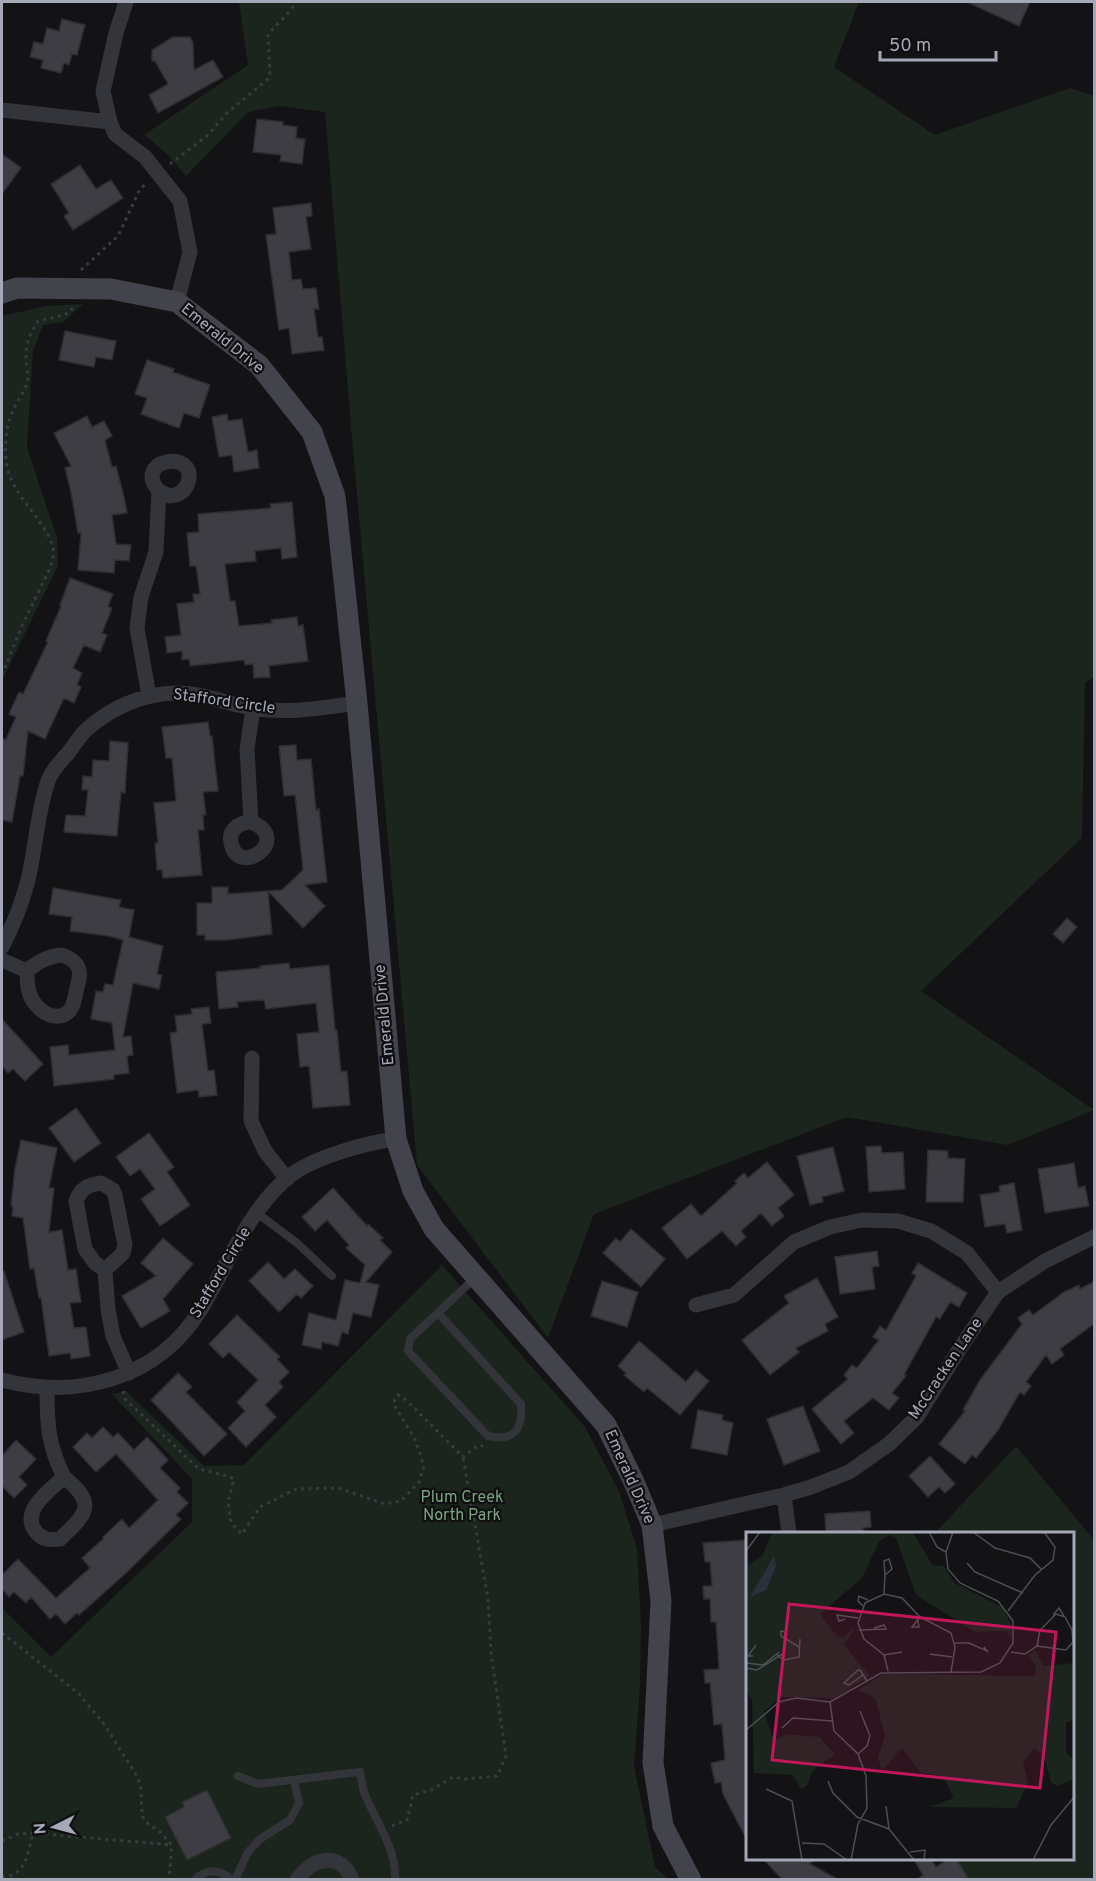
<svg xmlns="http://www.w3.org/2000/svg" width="1096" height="1881" font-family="Overpass,sans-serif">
<rect width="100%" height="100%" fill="#131315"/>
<!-- green -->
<path fill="#1b241d" d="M239 2H859L834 67 935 135 1070 88 1094 96V677L1085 683 1082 838 921 991 1094 1110 1007 1145 847 1117 594 1214 548 1338 417 1165 351 427 325 112 279 106 248 112 186 176 167 154 144 135 248 65Z
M83 304 63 322 43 325 33 351 27 447 57 538 58 566 2 680V316L46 306Z
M442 1265 585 1427 619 1491 637 1549 641 1625 640 1686 634 1766 655 1867 668 1879H2V1608L51 1657 192 1522V1479L112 1394 126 1391 204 1466 244 1465Z
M1016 1446 1094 1540V1879H965L948 1859 1074 1858V1533H935Z"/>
<!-- building -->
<path fill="#3d3d43" stroke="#2e2d32" stroke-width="1.5" d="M967 2H1030L1019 26Z
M62 19 85 25 77 55 72 54 69 65 64 63 61 73 41 68 43 60 30 57 34 42 43 44 47 28 59 31Z
M173 37H190L193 43 194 70 213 60 223 77 158 113 149 95 168 84 155 61H152V50Z
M257 119 283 122V125L297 127 296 138 305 139 302 164 280 161 281 155 253 152Z
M2 154 21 168 2 194Z
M80 165 96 189 111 180 123 198 73 230 64 216 69 213 51 184Z
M311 203 312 216 306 217 311 249 289 252 292 280 301 279 303 289 316 288 319 309H314L318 337H322L324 350 292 354 289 328 279 330 266 235 276 234 273 208Z
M65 331 116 341 112 360 96 357 94 367 59 360Z
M147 360 174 369 173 372 210 385 199 418 184 413 179 428 141 414 147 398 135 394Z
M227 414 228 421 242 419 248 452 257 450 259 468 234 472 232 455 219 457 212 417Z
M87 416 92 427 104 421 112 436 105 440 112 467 116 466 124 497 127 513 112 515 116 544 131 545 129 561 115 560 114 573 78 570 81 533H78L71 492 65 468 71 466 54 433Z
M292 502 297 557 282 559 281 548 255 551 256 561 225 564 230 601H235L239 626 272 623 271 620 297 617 298 626 303 625 308 661 269 666 270 677 254 678 253 664 245 665 244 660 190 666 189 659 182 660V651L167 653 165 637 181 635 177 604 194 602 193 594H200L196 566H190L187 533 199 532 198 514 271 508 270 504Z
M70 578 113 594 108 606 112 608 102 633 107 635 100 652 84 645 73 668 82 673 77 685 81 687 74 703 64 698 45 739 28 731 23 776H20L12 822 2 820V739H6L16 717 9 714 19 692 23 694 48 642 46 641 61 606 60 605Z
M208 722 210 736H212L218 791 203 792 206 815H203L204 830H198L202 875 163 878 162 870H157L155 843H158L154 803 176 801 172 758H166L162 727Z
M110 741 128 743 125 793 121 792 117 836 64 832 66 815 85 816 88 790H82L83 776 92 777 93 760 109 761Z
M296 745 297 760 311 759 316 810 319 809 327 882 305 885 325 906 303 928 268 891 282 890 303 870 295 795 284 796 279 746Z
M212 887H228V894L268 891 272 934 228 940H205V935H197V903H212Z
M53 888 121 900 119 907 134 910 129 937 163 946 157 974 162 975 159 989 133 983 123 1037 131 1036 133 1055 127 1056 129 1073 114 1075V1079L54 1086 50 1047 68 1045 69 1055 115 1050 112 1023 91 1019 96 991 103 992 105 984 113 985 123 940 108 936 70 931 72 917 49 914Z
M1067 918 1077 927 1063 943 1053 934Z
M289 963 290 969 329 965 335 1030H337L341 1072 347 1071 350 1105 313 1108 309 1066 300 1067 297 1034 319 1032 316 1003 266 1009 264 1000 237 1002 238 1007 219 1009 216 972 261 968 260 966Z
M209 1007 211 1023 202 1024 208 1071 214 1070 217 1095 199 1097 198 1090 177 1093 170 1033 177 1032 175 1016 192 1014 191 1009Z
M2 1019 43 1064 25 1081 13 1069 8 1073 2 1066Z
M76 1108 101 1143 74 1162 49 1128Z
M149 1133 174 1167 167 1172 190 1205 160 1226 141 1199 155 1189 140 1169 130 1176 116 1157Z
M21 1140 57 1148 49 1188H54L49 1232 62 1230 68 1270 76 1269 81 1302 70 1303 74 1328 86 1327 90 1356 71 1359 70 1353 49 1356 41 1298H39L34 1268 30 1269 23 1218 12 1216 13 1206H11L15 1168Z
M881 1146 882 1153 903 1152 905 1189 869 1192 866 1147Z
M833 1147 844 1191 822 1197 823 1202 810 1205 797 1156Z
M928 1150 948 1151V1158L965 1159 963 1202H926Z
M767 1162 794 1195 778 1208 784 1216 772 1226 761 1213 741 1231 746 1237 736 1246 722 1231 687 1259 662 1228 691 1204 701 1216 737 1183 735 1181 744 1173 748 1178Z
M1074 1163 1078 1188 1085 1186 1089 1206 1045 1213 1038 1169Z
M1014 1183 1022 1230 1007 1233 1005 1224 985 1227 980 1195 1000 1192 999 1186Z
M333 1188 367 1226 368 1224 383 1238 380 1240 392 1252 366 1282 379 1285 371 1317 353 1313 348 1334 342 1332 338 1346 322 1342 321 1349 302 1345 309 1313 336 1320 345 1280 360 1283 365 1265 346 1248 349 1245 327 1220 315 1231 302 1217Z
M631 1229 665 1259 641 1287 603 1253 616 1238 620 1242Z
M163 1238 193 1264 163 1299 170 1311 141 1328 122 1296 156 1276 141 1263Z
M877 1251 879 1266 872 1267 875 1289 840 1294 835 1257Z
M268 1262 284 1279 295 1269 313 1286 301 1298 297 1294 279 1312 249 1281Z
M918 1263 967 1293 959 1307 950 1302 940 1319 936 1317 904 1375 906 1376 892 1393 899 1398 889 1410 873 1398 844 1421 854 1433 841 1444 812 1409 848 1379 844 1375 852 1365 857 1368 879 1340 873 1337 880 1326 886 1330 916 1276 912 1273Z
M2 1271H4L24 1332 2 1340Z
M817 1278 838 1317 825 1324 828 1331 796 1348 799 1352 770 1375 742 1340 789 1303 784 1296Z
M602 1281 638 1292 627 1327 591 1316Z
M1095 1281V1323L1060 1349 1064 1355 1052 1364 1046 1355 1026 1382 1031 1386 1024 1395 1020 1392 998 1430 976 1458 972 1455 965 1464 939 1444 965 1411 963 1410 980 1380 1022 1324 1018 1318 1029 1310 1033 1315 1064 1292 1079 1285 1080 1289Z
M237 1315 280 1357 277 1359 289 1372 279 1382 283 1387 265 1405 276 1417 246 1447 228 1428 245 1411 237 1402 258 1380 229 1352 223 1358 209 1344Z
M639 1341 686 1382 696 1370 709 1381 680 1415 647 1388 644 1392 624 1375 626 1373 618 1366Z
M178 1373 192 1387 186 1392 227 1434 204 1456 151 1400Z
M803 1406 820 1451 784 1465 767 1419Z
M698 1410 723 1415 722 1420 733 1423 727 1455 691 1448Z
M103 1427 113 1437 118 1433 134 1450 147 1437 168 1460 160 1468 180 1488 177 1492 188 1503 176 1515 181 1519 125 1574 79 1615 77 1613 65 1624 56 1614 50 1619 31 1597 26 1603 14 1592 9 1597 2 1589V1575L18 1559 56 1598 90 1568 82 1558 104 1538 103 1537 122 1519 129 1528 158 1500 116 1454 96 1472 73 1447 87 1433 92 1438Z
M16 1440 36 1459 19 1477 27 1485 14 1498 2 1486V1456Z
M930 1456 955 1484 945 1493 939 1487 928 1497 909 1476Z
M870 1511 871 1527 863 1528V1533H826L825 1514Z
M748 1540V1842L723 1794 721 1782 715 1783 711 1763 725 1760 722 1724 714 1725 710 1683H705L704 1670 719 1669 716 1622H711L710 1599H704L703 1586H712L710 1562H705L703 1543Z
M207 1790 231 1838 187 1860 165 1817 184 1807 182 1802Z
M762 1858H816L810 1864 839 1880H783Z
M913 1858H930L936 1867 950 1858H956L969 1880H916L923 1875Z"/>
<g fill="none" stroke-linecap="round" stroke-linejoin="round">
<!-- path -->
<path stroke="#3a3b42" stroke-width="3" stroke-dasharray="3 4.5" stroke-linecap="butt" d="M170 164 208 135 227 113 268 79 270 74 268 37 269 33 290 11 296 2
M81 270 118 236 140 189 146 184
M2 675 20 630 51 566C53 559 55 551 52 544 42 518 18 500 9 474 3 455 5 428 13 411 17 400 27 390 28 377 28 372 26 365 26 359 25 344 30 334 38 321L64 315 71 311 73 305
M123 1391 125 1399 199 1469 228 1476 234 1479 228 1502 231 1523 242 1534 260 1507 296 1489 338 1488 385 1504 401 1501 419 1482 424 1466 415 1439 393 1403 398 1395 406 1400 463 1457 479 1445 483 1446
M2 1633 78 1693 104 1724 138 1778 141 1789 142 1816 146 1822 160 1832 172 1845 169 1880
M392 1826 407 1820 413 1795 431 1790 453 1777 465 1779 497 1776 506 1756 491 1653 488 1599 463 1457
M2 1841 18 1834 33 1833 172 1845
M2 1876 5 1877C27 1873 28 1852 33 1833"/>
<!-- lane -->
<path stroke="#34353b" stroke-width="8" d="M257 1213 297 1243 332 1276
M438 1313 521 1404C523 1429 514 1442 488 1436L408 1351 410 1339 476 1277
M238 1776 258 1784 360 1772C362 1780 362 1788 365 1795 376 1821 397 1850 395 1880
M195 1880C206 1868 221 1869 232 1880
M235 1880 248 1852 260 1839 290 1820 299 1803 294 1780"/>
<!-- street -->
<path stroke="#34353b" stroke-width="15" d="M2 110 110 122 103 91 116 33 126 2
M110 122 115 134 145 157 180 201 190 252 177 302
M149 696 137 628 141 597 156 552 159 491 170 496C179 495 185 491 188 483 198 447 131 460 159 491
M251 822C294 839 237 880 231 842 228 830 240 822 251 822L247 749 253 708
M2 947C13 926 22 903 28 880 36 847 37 813 48 781 52 770 61 761 69 752 74 745 80 736 86 730 110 708 144 693 177 693 203 693 227 704 252 708 287 714 322 708 357 703
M62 955C68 957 77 962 79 970 81 975 78 983 77 988 75 994 75 1001 72 1007 65 1020 50 1018 40 1009 28 999 27 986 27 971 37 962 48 956 62 955Z
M2 960 27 971
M252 1058 251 1121 265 1151 287 1179
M105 1270 95 1263 85 1249 76 1201C81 1188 88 1185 101 1183L113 1190 115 1195 125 1245 123 1253 105 1270 108 1310 113 1336 129 1373
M696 1305 734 1295 794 1242 830 1227 862 1220 898 1221 931 1231 967 1253 998 1292
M2 1380C78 1400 158 1379 201 1309 227 1266 247 1213 286 1179 310 1158 365 1143 396 1139
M47 1388C47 1423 48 1446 64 1477 50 1490 18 1512 37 1533 43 1540 51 1540 60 1539 86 1514 98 1505 64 1477
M784 1495 789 1533
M652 1525 784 1495 811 1487 849 1472 889 1444 917 1417 962 1345 998 1292 1045 1261 1094 1237
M297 1880C311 1857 342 1851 352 1880"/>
<!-- secondary -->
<path stroke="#42434b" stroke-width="21" d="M2 293 17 288 111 289 177 302 259 365 312 432 335 496 357 703 396 1139 413 1191 434 1229 606 1425 634 1482 652 1525 661 1601 653 1763 663 1826 691 1880"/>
</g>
<g text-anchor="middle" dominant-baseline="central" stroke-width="4.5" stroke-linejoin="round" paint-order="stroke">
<!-- street labels -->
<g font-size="16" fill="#a4a8b7" stroke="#0f0e10">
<text transform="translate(222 339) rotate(39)">Emerald Drive</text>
<text transform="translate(224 702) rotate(8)">Stafford Circle</text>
<text transform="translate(385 1015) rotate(-95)">Emerald Drive</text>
<text transform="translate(221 1273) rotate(-59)">Stafford Circle</text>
<text transform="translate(946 1369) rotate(-56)">McCracken Lane</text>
<text transform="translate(629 1477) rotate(66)">Emerald Drive</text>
</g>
<!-- park labels -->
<g font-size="16" fill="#79a47f" stroke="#0f0e10">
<text x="462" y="1498">Plum Creek<tspan x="462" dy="18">North Park</tspan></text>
</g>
</g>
<!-- overview -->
<g transform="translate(746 1532)">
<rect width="328" height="328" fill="#131315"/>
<path d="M27 0H167L186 33 198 34 209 51 256 75 265 92 266 107 260 99 229 100 170 63 150 6 143 3 133 10 116 46 74 82 91 104 97 105 110 95 98 113 124 144 89 166 35 165 18 180 28 209 39 202 74 205 89 223 67 238 61 254 55 257 47 243 8 241 6 168 0 159V34L16 24ZM289 118 297 134 328 131V187L320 191V221L328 227V247L311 254 305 250 297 222 288 217 277 231 282 251 270 276 184 275 208 266 197 244 175 241 156 216 136 239 132 226 139 203 129 166 112 158 138 142 289 144 290 134 282 124Z" fill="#1b241d"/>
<path d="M28 24 30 34 20 58 4 65Z" fill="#29313a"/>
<path fill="none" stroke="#4d4f56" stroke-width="1.5" d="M183 0 191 15 200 20M227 0 249 16 284 26 296 38M0 19 14 0M221 31 229 40 277 61M138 62 139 43 146 37 143 27 138 29 139 43M117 74 112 69 113 64 122 68M262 79 289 43 307 28 309 15 298 0M310 82 319 85 326 98 327 110 320 118 291 114 294 98ZM307 83 313 76 318 84M99 87 93 89 91 83 112 86M172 89 173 95H166L174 85M113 98 140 97 138 93 128 96M39 105 40 100 35 99V104L53 115M209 111H223L241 119 238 115M265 120 279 122 291 114M31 123 38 128 53 125 54 107M138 123 156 120M189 123 184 122 206 125M7 124H2L10 113M0 131 17 133 33 120M0 136 11 138 36 122M142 139 138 123 118 107 112 91 119 71 138 62 156 66 174 85 205 101 209 115 205 140M117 143 103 153 98 151 112 138H114L121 149M84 170 88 199 112 222 120 244 121 276 112 292 105 328M36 196 47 186 86 189M0 198 33 170 50 166 84 170 135 141 235 140 254 131 267 111V89L252 69 214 51 202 37 200 20 207 0M112 222 121 214 124 204 114 179M82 249 87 261 111 285 143 297 168 328M20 257 46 269 56 328M140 274 143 297M56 311 78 312 101 328M164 320 179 318 178 328M287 328 305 293 329 264"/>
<path fill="#c2185b" fill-opacity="0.15" stroke="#c2185b" stroke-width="3" d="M43 72 310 100 294 256 26 228Z"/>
<rect width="328" height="328" fill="none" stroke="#a4a8b7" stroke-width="3"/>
</g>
<!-- border -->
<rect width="1096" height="1881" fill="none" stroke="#a4a8b7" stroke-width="6"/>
<!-- north arrow -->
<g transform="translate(54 1827) rotate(264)" stroke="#0f0e10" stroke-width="4.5" paint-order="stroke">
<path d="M0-4.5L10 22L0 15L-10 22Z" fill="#a4a8b7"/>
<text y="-9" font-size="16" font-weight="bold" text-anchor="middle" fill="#a4a8b7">N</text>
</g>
<!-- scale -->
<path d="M880 51v9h116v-9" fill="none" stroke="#a4a8b7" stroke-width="3"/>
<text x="889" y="51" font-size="18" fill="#a4a8b7" stroke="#0f0e10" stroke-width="4.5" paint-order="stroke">50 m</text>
</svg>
